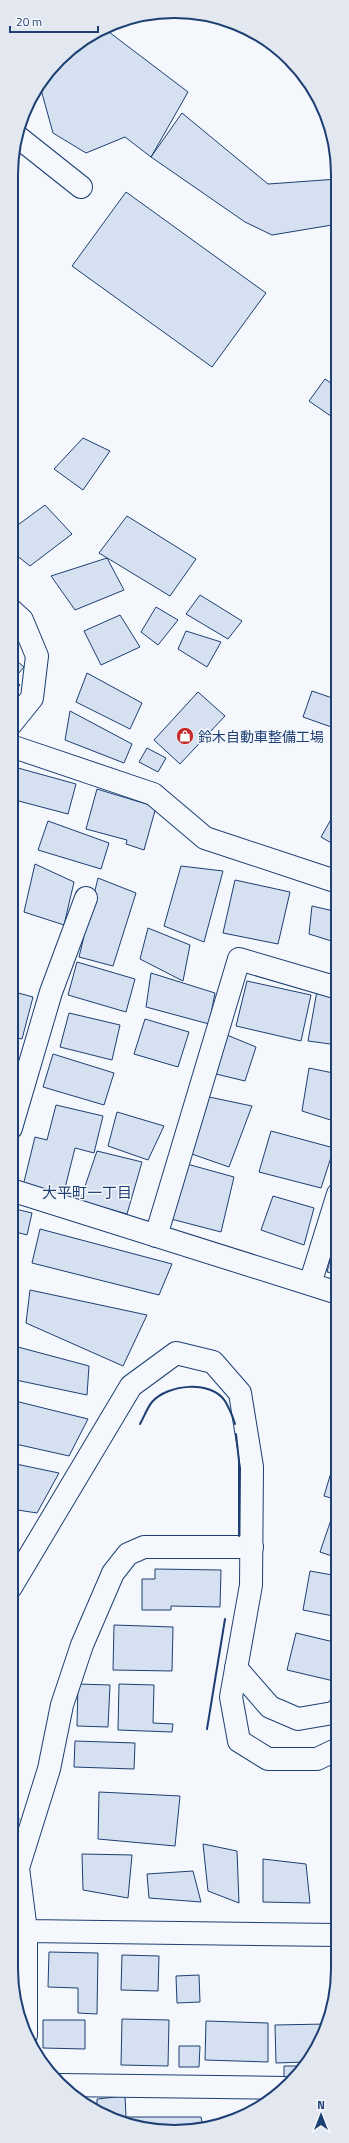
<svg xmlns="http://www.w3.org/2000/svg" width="349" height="2143" font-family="'Titillium Web','Noto Sans JP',sans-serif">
<rect width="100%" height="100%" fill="#f4f7fb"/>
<!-- building -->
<path fill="#d5e0f0" stroke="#1d3f73" d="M105 29 188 92 151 157 125 137 86 153 53 133 40 86 67 51Z
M182 113 268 184 338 179V224L272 235 245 222 151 157Z
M126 192 266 293 212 367 72 266Z
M325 379 338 388V421L309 401Z
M83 438 110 451 83 490 54 469Z
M45 505 72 534 30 566 11 551V530Z
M127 516 196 559 170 596 99 553Z
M107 558 124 590 75 610 51 576Z
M200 595 242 621 228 639 186 614Z
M156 607 178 620 158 645 141 632Z
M120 615 140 647 101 665 84 631Z
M186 631 221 642 207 667 178 649Z
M11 656 24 667 13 680 20 685 11 695Z
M87 673 142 703 130 729 76 702Z
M312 691 338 700 337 729 303 717Z
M198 692 225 716 180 764 154 740Z
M70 711 132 744 124 763 65 740Z
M147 748 166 758 158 772 139 762Z
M18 768 76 784 68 814 11 799Z
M97 789 156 807 144 850 126 844 127 840 86 829Z
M338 807V847L321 837Z
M48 821 109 843 101 869 38 850Z
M35 864 74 882 64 925 24 912Z
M181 866 223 871 204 942 164 926Z
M98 878 136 893 113 966 79 957Z
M235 880 290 892 278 944 223 933Z
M312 906 338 912V943L309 934Z
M148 928 190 945 183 981 140 959Z
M77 962 135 979 126 1012 68 995Z
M151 973 215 993 209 1024 146 1007Z
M247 981 311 995 301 1041 236 1026Z
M11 991 33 997 22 1039 11 1037Z
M317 991 338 998V1045L308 1041Z
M69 1013 120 1025 112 1060 60 1047Z
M145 1019 189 1032 178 1067 134 1054Z
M227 1035 256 1047 245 1081 216 1074Z
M53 1054 114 1073 104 1105 43 1087Z
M309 1068 338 1074 337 1122 302 1111Z
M209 1097 252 1106 229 1167 189 1153Z
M56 1105 103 1116 94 1153 75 1148 62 1200 22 1190 35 1137 47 1140Z
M117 1112 164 1126 148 1160 108 1146Z
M271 1131 334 1148 321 1188 259 1172Z
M97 1151 142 1162 127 1214 80 1201Z
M187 1164 234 1177 221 1232 171 1219Z
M273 1196 314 1208 304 1245 261 1230Z
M11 1208 32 1213 27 1235 12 1231 11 1234Z
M40 1229 172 1264 159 1295 32 1263Z
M338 1229V1274L327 1272Z
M30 1290 147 1315 123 1366 26 1323Z
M18 1347 89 1366 87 1395 11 1379Z
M11 1400 88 1419 69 1456 11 1443Z
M335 1459H338V1500L324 1496Z
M11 1463 59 1473 37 1513 11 1509Z
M333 1514 338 1516V1558L320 1552Z
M155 1569 221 1570 220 1607 171 1606V1610H142V1579H155Z
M310 1571 338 1576V1617L303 1610Z
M114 1625 173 1627 172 1671 113 1670Z
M296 1633 338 1643V1682L287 1670Z
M78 1684 110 1685 108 1727 77 1726Z
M119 1684 154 1685 153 1723 173 1724 172 1732 118 1730Z
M75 1741 135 1743 134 1769 74 1767Z
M99 1792 180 1796 175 1846 98 1839Z
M11 1817 19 1818 16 1851 11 1850Z
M203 1844 237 1851 239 1903 208 1891Z
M82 1854 132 1855 128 1898 83 1890Z
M263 1859 306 1864 310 1903 263 1902Z
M193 1871 201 1902 149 1898 147 1874Z
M49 1952 98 1953 97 2014 78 2013V1988L48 1987Z
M122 1955 159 1956 158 1991 121 1990Z
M199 1975 200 2002 177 2003 176 1976Z
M122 2019 169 2020 168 2066 121 2065Z
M43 2020H85V2049L43 2048Z
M206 2021 268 2023V2062L205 2060Z
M326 2024 321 2041 305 2062 276 2063 275 2025Z
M179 2046H200L199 2067H179Z
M284 2066H301L290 2081H284Z
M125 2096 126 2117H201L203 2126 164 2132 102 2115 97 2112V2099Z"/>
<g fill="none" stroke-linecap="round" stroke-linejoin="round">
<defs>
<path id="minor" d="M18 137 81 187
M11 746 153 794 205 838 338 882
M11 1128 51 992 86 898
M11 1190 338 1293
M156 1236 239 959 338 988
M310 1284 338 1194
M236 1668 270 1707 298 1719 333 1713 338 1709
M26 1931 338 1935
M26 2035V1931L18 1868 49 1769 62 1705 82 1645 113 1573 128 1554 144 1547H252
M60 2085 285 2088"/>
<path id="tertiary" d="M11 724 32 698 37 656 22 620 11 610
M11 1587 131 1386 176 1353 213 1362 240 1393 252 1467 251 1585 231 1697 239 1741 268 1759H317L338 1749"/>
</defs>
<!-- minor casing -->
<use href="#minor" stroke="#1d3f73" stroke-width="24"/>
<!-- tertiary casing -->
<use href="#tertiary" stroke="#1d3f73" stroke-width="24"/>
<!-- minor -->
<use href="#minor" stroke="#f4f7fb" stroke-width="22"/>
<!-- tertiary -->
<use href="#tertiary" stroke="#f4f7fb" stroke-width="22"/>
<!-- wall -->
<path stroke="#1d3f73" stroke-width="2" d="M140 1424C144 1417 147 1408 152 1402 168 1384 211 1380 225 1401 229 1408 233 1417 235 1424
M236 1434 239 1461V1536
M207 1729 225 1619"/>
</g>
<!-- icons -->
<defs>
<symbol id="shop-disc" viewBox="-11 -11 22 22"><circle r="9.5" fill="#c62828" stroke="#f4f7fb"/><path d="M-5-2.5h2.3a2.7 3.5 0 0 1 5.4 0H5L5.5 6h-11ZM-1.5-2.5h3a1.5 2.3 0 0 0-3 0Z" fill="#fff"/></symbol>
</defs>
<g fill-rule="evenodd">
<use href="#shop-disc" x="175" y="726" width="20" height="20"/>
</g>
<g text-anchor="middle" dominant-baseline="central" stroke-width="3" stroke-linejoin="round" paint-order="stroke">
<!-- poi labels -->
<g font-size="14" fill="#1d3f73" stroke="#f4f7fb" text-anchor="start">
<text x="198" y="736">鈴木自動車整備工場</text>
</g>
<!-- neighbourhood labels -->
<g font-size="15" fill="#1d3f73" stroke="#f4f7fb">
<text x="87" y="1192">大平町一丁目</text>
</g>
</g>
<!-- crop -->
<path d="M0 0H349V2143H0ZM174 18H175A156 156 0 0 1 331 174V1969A156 156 0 0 1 175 2125H174A156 156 0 0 1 18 1969V174A156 156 0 0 1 174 18Z" fill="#e3e8f0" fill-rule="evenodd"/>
<path fill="none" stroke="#1d3f73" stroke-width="2" d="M174 18H175A156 156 0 0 1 331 174V1969A156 156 0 0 1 175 2125H174A156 156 0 0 1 18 1969V174A156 156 0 0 1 174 18Z"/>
<!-- north arrow -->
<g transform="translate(321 2115)" stroke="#f4f7fb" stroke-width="3" paint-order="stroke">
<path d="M0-3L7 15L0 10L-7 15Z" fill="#1d3f73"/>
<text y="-6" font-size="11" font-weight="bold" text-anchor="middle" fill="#1d3f73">N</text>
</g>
<!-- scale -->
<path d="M10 26v6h88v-6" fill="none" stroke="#1d3f73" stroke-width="2"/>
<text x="16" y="26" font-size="12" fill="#1d3f73" stroke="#f4f7fb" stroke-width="3" paint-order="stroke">20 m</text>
</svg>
